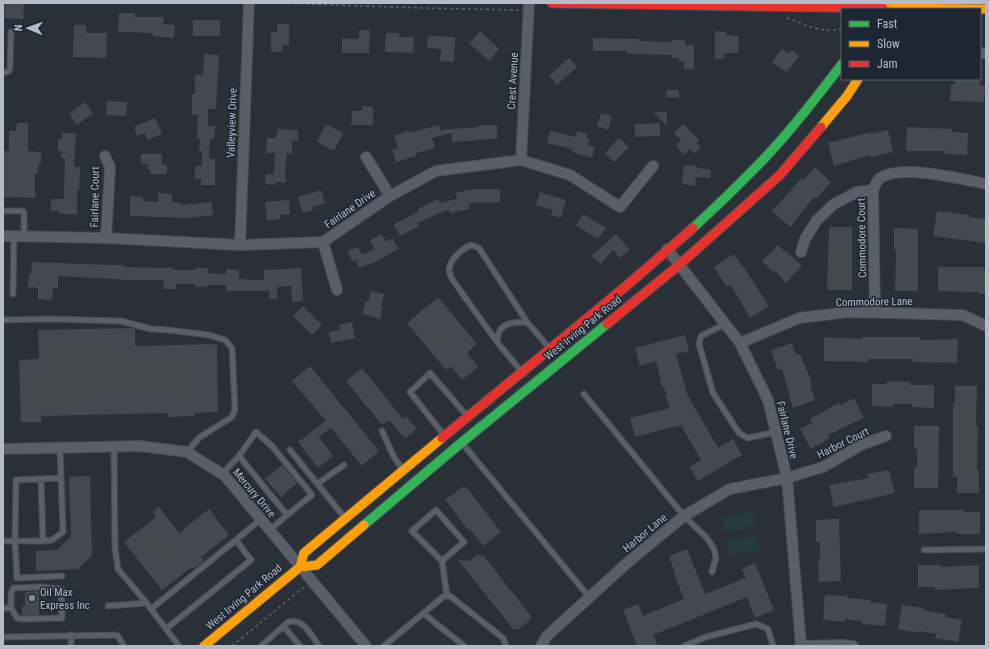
<svg xmlns="http://www.w3.org/2000/svg" width="989" height="649" font-family="'Roboto Condensed',sans-serif">
<rect width="100%" height="100%" fill="#2a3038"/>
<!-- green -->
<path fill="#273a3e" d="M753 511 755 526 724 532 722 517Z
M757 535 760 550 729 556 726 541Z"/>
<!-- building -->
<path fill="#444950" d="M5 3H24L23 19 4 18Z
M119 13H135V17H164L163 24 175 25 174 38 153 36V33L118 32Z
M193 20H220V36H193Z
M277 24H289V45H282V52H271V32H277Z
M74 25H86V33H107L106 58 73 57Z
M359 30H370L369 53H342V38L359 39Z
M480 31 499 49 489 61 469 43Z
M715 31 726 32V35L739 36 738 53H724V59H715Z
M386 33H399V37H414L413 53 385 52Z
M428 36 455 37 454 62 440 61 441 49 427 48Z
M593 38 639 39V41L672 42V40H685V45H694V69H684V61H679V58H672V55L627 54V51H593Z
M782 49 788 53 791 50 799 56 787 72 772 62Z
M204 54 219 55 216 109H208V126H215L214 139H210L209 159H215V185H201V179H195V166H202V151H199L200 139H197L198 115H192V94H195V75H203Z
M569 58 577 67 557 85 549 76Z
M955 79H980V85L985 86 984 102 950 101 951 84H955Z
M667 90H679V98L666 97Z
M107 101 127 102 126 116 106 115Z
M85 102 93 113 77 125 69 114Z
M362 106 373 107V125H351L352 111H362Z
M653 112H667V126Z
M601 113 612 116 608 130 597 126Z
M155 118 162 134 147 140 145 133 137 136 134 127Z
M17 123H28V151L41 152V164H39L38 174H35V198L3 197V151H9V131H16Z
M660 123V136L635 137V124Z
M326 124 343 133 334 151 317 142Z
M683 124 699 140 697 143 701 147 695 153 690 149 685 155 676 146 681 140 674 133Z
M439 125 440 130 479 127V125H497V139H482V140L452 142 451 133 432 138 435 148 416 153V156L396 162 392 150 398 148 394 136 408 131 409 133Z
M907 127 952 129 951 132 968 133 967 155 944 154 945 151H906Z
M277 129 298 130V141L292 140V154L287 153 285 171 286 183 275 182V185L265 184 266 174H274L275 153H266L267 138H276Z
M888 130 893 152 871 157 870 155 834 166 828 143 871 132V134Z
M550 131 576 137 578 131 587 134 586 138 590 139 588 145 595 147 592 158 572 152V149L547 143Z
M62 133H76L74 167H80L79 191 77 190V214H59V211H51V199H64L65 158H61L62 151H58V139H62Z
M619 138 629 147 614 162 605 153Z
M141 154H162V165H167V174H150V169H147L148 164H141Z
M684 165 697 166V168L711 170 710 178 696 177 695 186 682 184Z
M815 167 831 182 816 199 814 197 790 227 772 211 802 178 804 180Z
M474 189H500V202L469 203 470 209 450 213 449 209 417 223 419 226 400 236 393 225 419 211 418 209 438 199 440 203 457 199 455 193Z
M321 190 325 203 312 207 313 210 303 213 298 197Z
M540 192 566 200 561 218 551 215 553 210 536 205Z
M158 193 172 194V202L182 203V205L212 202 213 215 186 218 130 216V196L143 197V201L158 202Z
M289 200 290 214 280 215V219L267 220 265 202Z
M937 211 969 215V217L986 219V243L933 236Z
M583 214 606 228 598 239 576 225Z
M829 227H852V290H827Z
M894 228 918 229V291H895L896 250H894Z
M381 234 386 242 392 238 398 249 375 262 359 268 356 260 352 261 348 251 358 247 362 255 375 249 370 240Z
M616 234 630 250 620 258 613 250 601 264 592 256Z
M778 245 785 252 786 251 802 266 786 283 775 271 773 272 762 261Z
M734 254 742 266H743L769 306 750 318 730 284 727 287 714 267Z
M32 262 113 265H124V267L174 268 173 270H195V268H208V273L226 274V269L239 270V279H246V280H264V270L301 268 303 301 292 302 291 286 277 287V299H269V291H226V285H207V287H195V284H176V289H163L164 280H130L58 276V288H53L52 300 38 299V288L28 287 29 274H31Z
M938 267H984V270H986V294H978V292L938 291Z
M371 291 384 294 381 306H383L380 319 362 314 366 301 368 302Z
M438 297 477 344 467 353 478 367 462 380 451 366 446 370 407 323Z
M303 306 322 325 312 335 293 316Z
M352 322 355 338 331 343 329 332 340 330 339 325Z
M133 328 135 329V346L217 344 218 412 194 413V416L168 417V413L41 416V422H21L19 360 39 359 38 330Z
M685 335 689 351 676 354 687 394 718 448 733 439 742 455 698 481 689 467 701 460 681 425 635 437 630 418 670 408 665 395 667 394 660 382 661 381 656 361 640 366 635 348Z
M824 337 862 339V337H920V340L958 339 957 363 913 362V359H868V362L824 361Z
M792 343 796 355 800 354 810 378 812 385 810 386 815 400 793 408 782 369 778 370 771 350Z
M310 366 379 451 362 466 331 428 319 437 333 456 318 468 298 442 326 421 292 381Z
M362 368 403 419 406 416 417 429 405 439 389 420 382 425 346 381Z
M887 381 910 382V385H934V408L912 407V404H893V407L872 406V384H887Z
M955 386H977L976 426H978L977 470H979V493H957V477H953V403H955Z
M854 398 863 416V418L828 435 830 438 811 449 800 429 812 423 810 419 839 403 840 405Z
M914 426H939L938 488H914V467L917 466V449L914 448Z
M282 465 297 483 281 497 265 479Z
M889 470 895 493 834 507 829 485 869 478 868 474Z
M90 476 92 555 78 569 36 571V551L57 550 71 536 69 477Z
M464 486 468 490V489L501 532 483 546 469 528 468 530 445 500Z
M159 507 179 533 209 509 229 535 201 557 204 561 193 569 192 567 162 590 124 542 156 517 153 512Z
M919 510H963V512H980V534H957V532L919 534Z
M833 519H839L841 581 819 582 818 559H820V542H816V520Z
M687 549 705 594 746 578 742 569 755 563 774 610 755 618 747 597 653 635 658 646H637L623 610 638 604 643 616 684 599 673 570H674L669 556Z
M477 555 484 556 531 616V619L519 629H513L458 560 470 561Z
M918 565H941V567L979 565V588L935 590V587H918Z
M39 591V615H22V606H25V592Z
M825 595 847 596V598L870 600V602L887 604 885 626 862 624V621L845 619V622L823 620Z
M902 605 924 608 923 610 946 614 945 617 962 620 958 642 935 638 936 634 919 631 918 633 898 629Z"/>
<g fill="none" stroke-linecap="round" stroke-linejoin="round">
<defs>
<path id="lane" d="M3 73 9 71 10 68 11 32
M3 211H23L24 213V236
M13 294 14 236
M3 320 52 319 121 321 151 329 169 330 209 335 225 340 232 348 235 409 232 417 200 437 187 452
M725 324 701 336 699 344 713 393 739 433 748 438 776 432
M497 342 452 279C451 276 449 273 449 270 450 259 462 249 471 245L479 248 527 322
M521 371 497 342C497 323 512 322 527 322L550 349
M584 394 684 516 707 538 714 549 716 558 712 572
M382 431 394 457 403 470
M444 435 410 392 430 373 467 416
M462 443 590 598
M114 447 115 548 118 569 144 600 179 646
M290 450 345 518
M239 456 256 432 272 446 312 495 287 515
M222 474 239 456 287 515 270 530
M61 478 16 480 15 541 17 578 62 576
M41 479 43 541
M317 484 344 465
M3 541H43L52 540 63 532 60 447
M924 550 986 549
M442 561 412 531 436 510 464 542 442 561 447 596
M108 606 147 603
M3 608H11L17 618 23 619 62 618 61 589 41 587 13 588 11 594V608
M151 609 236 540
M423 613 464 646
M284 627 300 646
M166 629 251 560 236 540 261 519
M71 635V646
M3 637 117 635 124 646
M261 646 288 622C303 617 312 636 319 646
M384 646 444 596H450L503 638 506 646
M684 646 706 637 756 624 768 629 773 646"/>
<path id="street" d="M980 53H986
M105 156 110 167 106 238
M366 157 390 196
M521 160 529 3
M3 236 106 238 240 245 323 242 390 196 436 171 521 160 570 175 620 207 653 166
M323 242 337 290
M240 245 249 3
M667 249 740 343 768 400 787 478 801 646
M801 252 805 239 817 220 834 204 857 192 873 190
M875 312 873 190C875 186 876 182 879 179 899 163 962 179 986 184
M740 343 799 318 849 312 963 315 986 326
M3 449 140 446 187 452 225 476 366 646
M541 646 547 636 627 563 684 516 730 489 787 478 823 467 863 444 886 436
M800 646 841 645 853 646"/>
<path id="fast" d="M693 228C720 203 748 177 773 149 798 122 820 93 842 64
M364 525 461 443 607 324"/>
<path id="slow" d="M883 8 986 9
M821 127 847 96 858 79
M300 567 304 553 442 438
M204 646 300 567 317 565 364 525"/>
<path id="jam" d="M552 3 883 8
M607 324 679 265 780 175 821 127
M442 438 625 287 693 228"/>
</defs>
<!-- lane casing -->
<use href="#lane" stroke="#484c53" stroke-width="7"/>
<!-- street casing -->
<use href="#street" stroke="#484c53" stroke-width="12"/>
<!-- fast casing -->
<use href="#fast" stroke="#484c53" stroke-width="11"/>
<!-- slow casing -->
<use href="#slow" stroke="#484c53" stroke-width="11"/>
<!-- jam casing -->
<use href="#jam" stroke="#484c53" stroke-width="11"/>
<!-- path -->
<path stroke="#5d636a" stroke-width="1.5" stroke-dasharray="3 3" stroke-linecap="butt" d="M276 3 422 8 520 10
M787 18C804 24 824 35 842 28
M232 646 304 587"/>
<!-- lane -->
<use href="#lane" stroke="#5a5e66" stroke-width="5"/>
<!-- street -->
<use href="#street" stroke="#5a5e66" stroke-width="10"/>
<!-- fast -->
<use href="#fast" stroke="#30b455" stroke-width="9"/>
<!-- slow -->
<use href="#slow" stroke="#ff9f0a" stroke-width="9"/>
<!-- jam -->
<use href="#jam" stroke="#e5322d" stroke-width="9"/>
</g>
<!-- markers -->
<circle fill="#848b96" stroke="#1d2633" stroke-width="1.5" cx="32" cy="598" r="4"/>
<g text-anchor="middle" dominant-baseline="central" stroke-width="3" stroke-linejoin="round" paint-order="stroke">
<!-- street labels -->
<g font-size="11" fill="#b4bcc9" stroke="#1d2633">
<text transform="translate(513 81) rotate(-87)">Crest Avenue</text>
<text transform="translate(232 123) rotate(-88)">Valleyview Drive</text>
<text transform="translate(95 197) rotate(-89)">Fairlane Court</text>
<text transform="translate(350 209) rotate(-35)">Fairlane Drive</text>
<text transform="translate(862 238) rotate(-91)">Commodore Court</text>
<text transform="translate(874 302) rotate(-1)">Commodore Lane</text>
<text transform="translate(583 328) rotate(-39)">West Irving Park Road</text>
<text transform="translate(787 430) rotate(76)">Fairlane Drive</text>
<text transform="translate(843 443) rotate(-26)">Harbor Court</text>
<text transform="translate(254 493) rotate(50)">Mercury Drive</text>
<text transform="translate(645 533) rotate(-40)">Harbor Lane</text>
<text transform="translate(244 597) rotate(-40)">West Irving Park Road</text>
</g>
<!-- poi labels -->
<g font-size="11" fill="#b4bcc9" stroke="#1d2633" text-anchor="start">
<text x="40" y="592">Oil Max<tspan x="40" dy="13">Express Inc</tspan></text>
</g>
</g>
<!-- border -->
<rect width="989" height="649" fill="none" stroke="#b4bcc9" stroke-width="8"/>
<!-- legend -->
<rect x="841" y="8" width="140" height="72" fill="#1d2633" stroke="#59626f"/>
<rect x="849" y="21" width="20" height="6" fill="#30b455" stroke="#59626f"/>
<text x="877" y="28" font-size="12" fill="#b4bcc9">Fast</text>
<rect x="849" y="41" width="20" height="6" fill="#ff9f0a" stroke="#59626f"/>
<text x="877" y="48" font-size="12" fill="#b4bcc9">Slow</text>
<rect x="849" y="61" width="20" height="6" fill="#e5322d" stroke="#59626f"/>
<text x="877" y="68" font-size="12" fill="#b4bcc9">Jam</text>
<!-- north arrow -->
<g transform="translate(28 28) rotate(272)" stroke="#1d2633" stroke-width="3" paint-order="stroke">
<path d="M0-3L7 15L0 10L-7 15Z" fill="#b4bcc9"/>
<text y="-6" font-size="11" font-weight="bold" text-anchor="middle" fill="#b4bcc9">N</text>
</g>
</svg>
